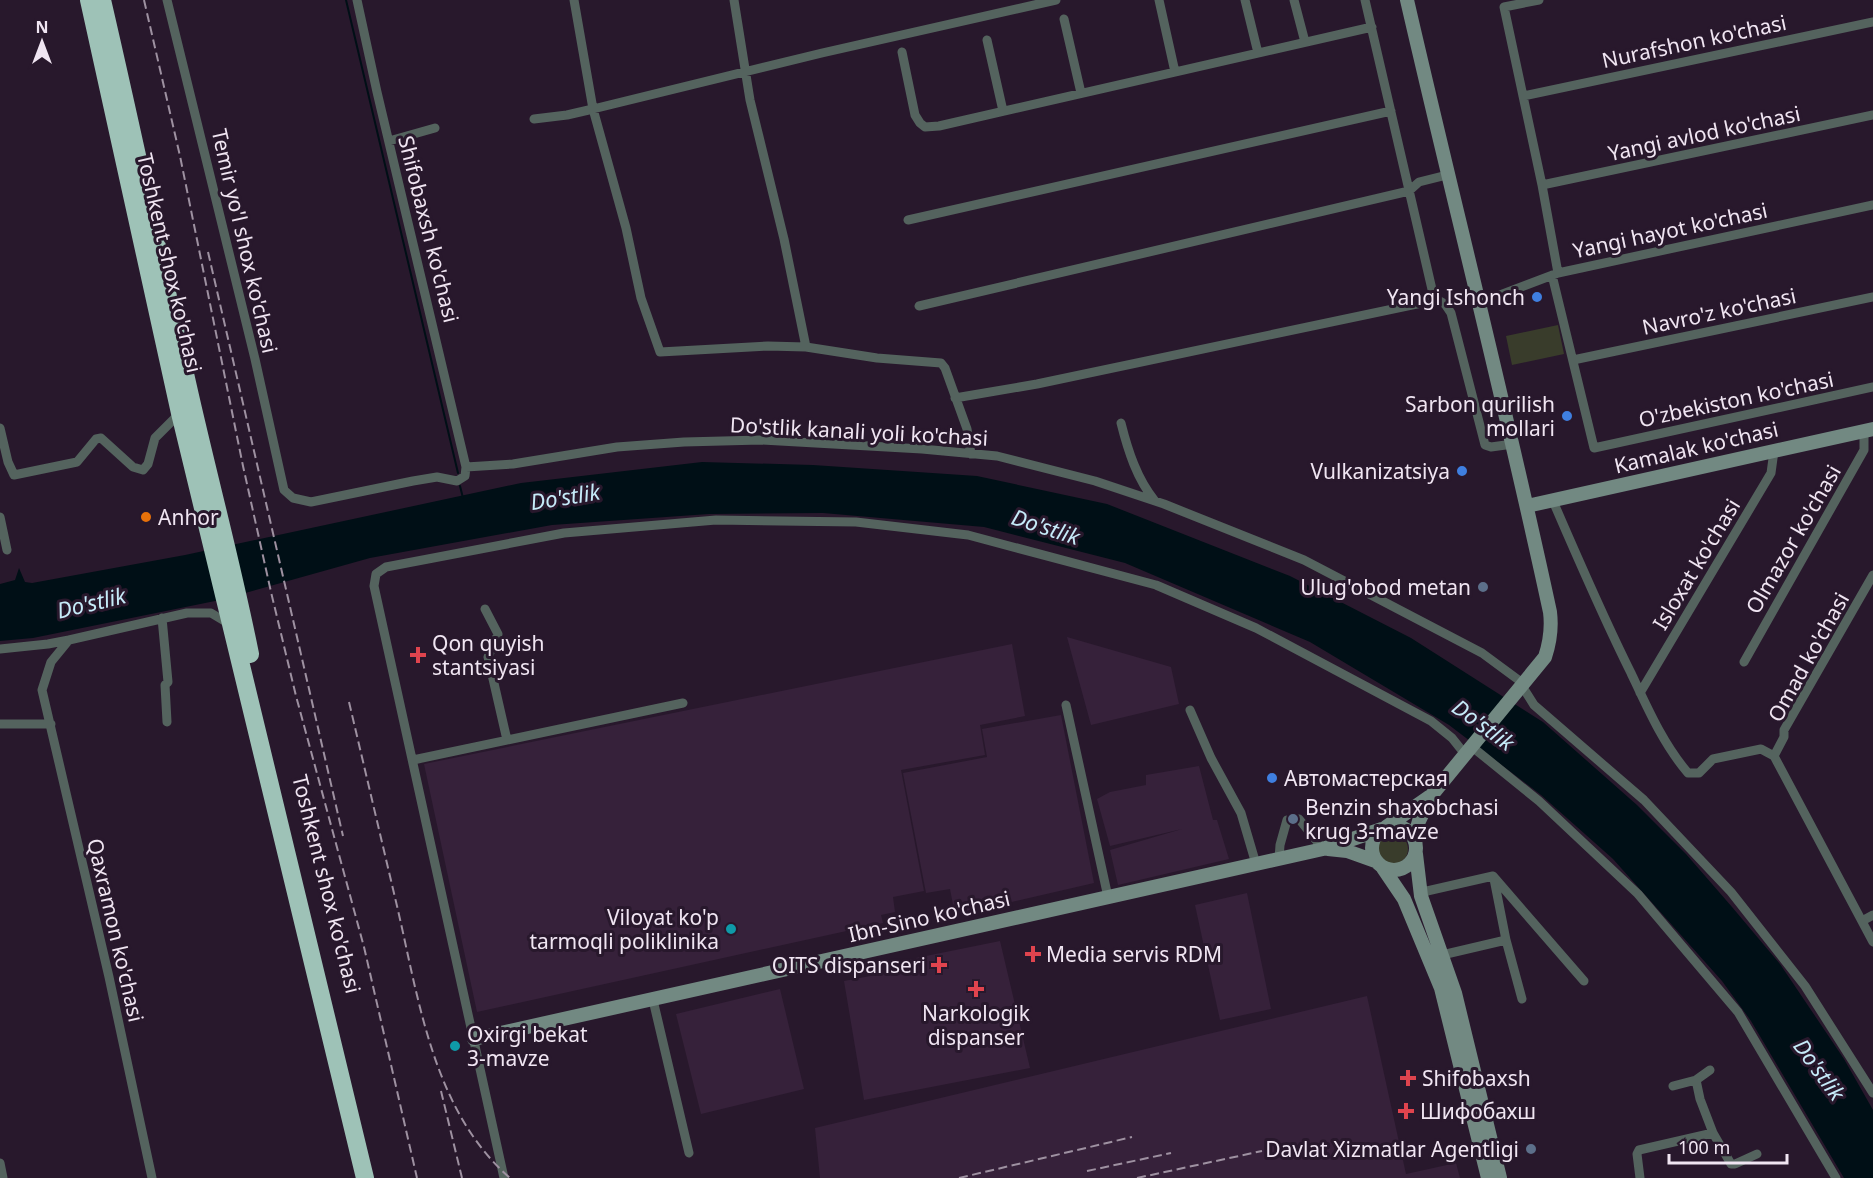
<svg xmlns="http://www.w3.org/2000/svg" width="1873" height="1178" font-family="'Noto Sans',sans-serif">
<rect width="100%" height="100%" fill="#28182c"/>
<!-- built -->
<path fill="#36213a" d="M1067 637 1171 667 1179 704 1091 725Z
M1012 644 1025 716 980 725 985 755 901 770 924 891 893 897 895 912 881 915 883 923 477 1012 424 764Z
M1061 715 1094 883 955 915 950 889 926 893 903 773 987 757 982 729Z
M1199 766 1213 820H1217L1229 859 1118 885 1110 850 1182 829 1110 846 1097 799 1110 792 1146 785V775Z
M1247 893 1271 1009 1220 1020 1195 905Z
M1000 941 1030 1068 864 1100 844 981 907 969 906 960Z
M780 989 804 1089 701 1114 676 1014Z
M1367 996 1406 1174 1456 1163 1460 1178H820L815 1128Z"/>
<!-- green -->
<path fill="#393c2b" d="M1558 325 1564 354 1512 365 1506 336Z
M1378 849a15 15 0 1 1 30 0a15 15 0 1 1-30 0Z"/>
<!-- water -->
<path fill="#000f16" d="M702 462 813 465 977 476 1107 504 1290 576 1411 638 1543 722 1637 805 1686 854 1732 907 1780 964 1844 1059 1873 1110V1178H1844L1751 1021 1722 981 1613 859 1541 795 1449 725 1310 642 1125 563 984 527 823 513 709 514 552 525 370 558 220 600 33 638 0 641V584L15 580 19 568 25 582 32 583 185 555 521 483Z"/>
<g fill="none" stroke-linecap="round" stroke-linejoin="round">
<!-- stream -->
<path stroke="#000f16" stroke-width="2" d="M346 0 458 473
M460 486 463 498"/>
<!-- street -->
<path stroke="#54635e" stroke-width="9" d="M167 0 255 359 284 490 293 498 311 502 413 481 437 477 457 481 465 476 466 467 377 92 357 0
M734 0 750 100 784 239 806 347
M1159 0 1175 72
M1245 0 1258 53
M1294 0 1305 42
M1365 0 1434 298 1445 304 1451 313 1485 445 1491 447 1513 444
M1539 0 1504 7 1542 185 1558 273
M1064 19 1081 93
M987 40 1003 111
M902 52 915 115 920 123 925 127 939 126 1372 27
M1523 96 1873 22
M534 119 567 115 593 109 574 0
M389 141 435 128
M1542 185 1873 115
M908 220 1391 111
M1552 275 1594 448 1873 387
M1479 303 1558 273 1873 205
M919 306 1409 191 1419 182 1447 175
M1573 360 1873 297
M955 398 1037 384 1431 301 1434 298
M1121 423C1128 451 1137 479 1155 501
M0 428 8 462 14 475 77 462 96 439 101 438 133 467 143 470 148 464 155 438 180 413
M971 454 967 429 945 368 941 363 877 358 806 347 768 346 660 352 641 298 626 228 593 109 822 53 1056 0
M466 467 513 464 617 447 684 442 761 440 922 449 997 456 1095 481 1164 504 1304 560 1482 653 1524 684
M1553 501C1578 559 1603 617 1631 673 1647 707 1663 744 1688 773H1699L1713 759 1761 749 1774 756 1873 942
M0 517 7 550
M485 609 498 634 488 657 507 740
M162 618 168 682 165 685 167 722
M0 649 48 644 69 640
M1744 662 1864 450V431
M1522 686 1534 705 1644 800 1731 892 1805 986 1873 1093
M1640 693 1771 473 1774 451
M1066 705 1108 897
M1190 710 1211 758 1241 813 1256 864
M0 724H51
M1476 750 1539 801 1638 894 1738 1012 1836 1178
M1774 756 1784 737V730L1873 575
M413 760 683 703
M1299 819 1323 849
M1279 859 1280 845 1287 820
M1493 876 1584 981
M1421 896 1427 891 1493 876
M1862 921 1873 915
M1506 940 1522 999
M1442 955 1506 940 1494 879
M653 1000 689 1153
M1710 1070 1696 1080 1700 1099 1713 1133
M1673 1086 1696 1080
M0 1163 3 1178
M152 1178 109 977 42 690 51 662 69 640 187 613H211L231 625
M504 1178 374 586 376 574 386 567 564 533 716 520 856 522 968 535 1156 585 1256 628 1431 721 1452 738 1464 753
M1640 1178 1637 1154 1639 1150 1713 1133 1731 1164H1735L1757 1154"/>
<!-- secondary -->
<path stroke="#728982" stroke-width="14" d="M1407 0C1454 204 1506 407 1550 612 1552 628 1550 642 1545 657L1431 796 1419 821 1414 838
M1527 506 1873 429
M1372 848a22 22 0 1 1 44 0a22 22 0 1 1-44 0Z
M1386 827 1429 797
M1328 849 1347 851 1375 861
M1416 854 1421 896 1455 993 1500 1178
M1383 868 1404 899 1441 988 1488 1178
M474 1039 1323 849 1382 829"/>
<!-- highway -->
<path stroke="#9ec2b7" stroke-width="18" d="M89 0 180 413 365 1178
M102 0C132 129 159 258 188 387 208 476 232 564 250 654"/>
<!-- rail -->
<path stroke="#9e91a1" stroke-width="2" stroke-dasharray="9 4.5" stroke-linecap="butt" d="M144 0 180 156 243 466 271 592 296 696 364 947 417 1178
M208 252 343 836
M349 702C365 770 381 838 397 906 419 1000 433 1111 510 1178
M441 1091 462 1178
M1087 1171 1171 1153
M959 1178 1132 1137
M1137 1178 1262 1151"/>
</g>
<!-- markers -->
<g fill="#3f7fe0" stroke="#28182c" stroke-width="2">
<circle cx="1537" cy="297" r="6"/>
<circle cx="1567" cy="416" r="6"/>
<circle cx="1462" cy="471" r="6"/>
<circle cx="1272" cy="778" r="6"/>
</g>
<circle fill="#e8710a" stroke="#28182c" stroke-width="2" cx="146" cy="517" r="6"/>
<g fill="#5c6f8a" stroke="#28182c" stroke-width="2">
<circle cx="1483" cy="587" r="6"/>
<circle cx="1293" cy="819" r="6"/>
<circle cx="1531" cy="1149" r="6"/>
</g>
<g fill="#e0444e" stroke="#28182c" stroke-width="2">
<path d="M415 646h6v6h6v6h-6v6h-6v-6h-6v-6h6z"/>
<path d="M1030 945h6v6h6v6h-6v6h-6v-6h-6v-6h6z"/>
<path d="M936 956h6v6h6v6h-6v6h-6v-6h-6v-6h6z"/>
<path d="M973 980h6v6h6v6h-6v6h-6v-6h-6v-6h6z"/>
<path d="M1405 1069h6v6h6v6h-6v6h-6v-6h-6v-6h6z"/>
<path d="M1403 1102h6v6h6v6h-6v6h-6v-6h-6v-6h6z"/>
</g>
<g fill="#0f9aa8" stroke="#28182c" stroke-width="2">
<circle cx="731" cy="929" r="6"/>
<circle cx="455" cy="1046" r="6"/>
</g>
<g text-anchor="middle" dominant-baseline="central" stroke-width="6" stroke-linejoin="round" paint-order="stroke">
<!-- street labels -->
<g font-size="21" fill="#f0e5f2" stroke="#28182c">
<text transform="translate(1694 41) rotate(-12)">Nurafshon ko'chasi</text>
<text transform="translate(1704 133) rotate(-12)">Yangi avlod ko'chasi</text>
<text transform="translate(429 229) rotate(76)">Shifobaxsh ko'chasi</text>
<text transform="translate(1670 230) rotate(-12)">Yangi hayot ko'chasi</text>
<text transform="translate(245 241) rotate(77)">Temir yo'l shox ko'chasi</text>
<text transform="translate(170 263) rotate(77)">Toshkent shox ko'chasi</text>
<text transform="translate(1719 311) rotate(-12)">Navro'z ko'chasi</text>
<text transform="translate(1736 399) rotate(-12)">O'zbekiston ko'chasi</text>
<text transform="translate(859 431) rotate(3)">Do'stlik kanali yoli ko'chasi</text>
<text transform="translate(1696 447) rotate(-13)">Kamalak ko'chasi</text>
<text transform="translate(1793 539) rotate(-60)">Olmazor ko'chasi</text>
<text transform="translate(1696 564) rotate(-59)">Isloxat ko'chasi</text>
<text transform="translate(1808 657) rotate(-61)">Omad ko'chasi</text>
<text transform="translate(327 884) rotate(76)">Toshkent shox ko'chasi</text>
<text transform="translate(929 916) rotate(-13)">Ibn-Sino ko'chasi</text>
<text transform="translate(116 930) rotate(77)">Qaxramon ko'chasi</text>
</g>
<!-- poi labels -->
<g font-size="21" fill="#f0e5f2" stroke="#28182c" text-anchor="start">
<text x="1525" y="297" text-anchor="end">Yangi Ishonch</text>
<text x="1555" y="404" text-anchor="end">Sarbon qurilish<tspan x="1555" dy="24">mollari</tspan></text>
<text x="1450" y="471" text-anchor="end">Vulkanizatsiya</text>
<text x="158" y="517">Anhor</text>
<text x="1471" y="587" text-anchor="end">Ulug'obod metan</text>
<text x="432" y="643">Qon quyish<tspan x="432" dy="24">stantsiyasi</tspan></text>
<text x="1284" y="778">Автомастерская</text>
<text x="1305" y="807">Benzin shaxobchasi<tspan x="1305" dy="24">krug 3-mavze</tspan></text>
<text x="719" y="917" text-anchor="end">Viloyat ko'p<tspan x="719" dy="24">tarmoqli poliklinika</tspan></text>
<text x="1046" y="954">Media servis RDM</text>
<text x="926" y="965" text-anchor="end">OITS dispanseri</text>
<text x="976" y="1013" text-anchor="middle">Narkologik<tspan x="976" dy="24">dispanser</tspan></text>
<text x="467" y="1034">Oxirgi bekat<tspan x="467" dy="24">3-mavze</tspan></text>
<text x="1422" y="1078">Shifobaxsh</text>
<text x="1420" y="1111">Шифобахш</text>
<text x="1519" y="1149" text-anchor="end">Davlat Xizmatlar Agentligi</text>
</g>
<!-- water labels -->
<g font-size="22" font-style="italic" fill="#c6ebf9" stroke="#28182c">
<text transform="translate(565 496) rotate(-9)">Do'stlik</text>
<text transform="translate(1046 526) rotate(18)">Do'stlik</text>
<text transform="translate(91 602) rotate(-13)">Do'stlik</text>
<text transform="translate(1484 724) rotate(36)">Do'stlik</text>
<text transform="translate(1820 1069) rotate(54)">Do'stlik</text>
</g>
</g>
<!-- north arrow -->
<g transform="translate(42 42)" stroke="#28182c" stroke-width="4.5" paint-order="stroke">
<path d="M0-4.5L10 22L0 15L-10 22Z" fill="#f0e5f2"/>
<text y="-9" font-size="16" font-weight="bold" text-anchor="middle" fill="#f0e5f2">N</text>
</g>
<!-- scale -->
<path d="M1669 1154v9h118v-9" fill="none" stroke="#f0e5f2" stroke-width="3"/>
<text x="1678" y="1154" font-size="18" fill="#f0e5f2" stroke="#28182c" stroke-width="4.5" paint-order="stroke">100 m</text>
</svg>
